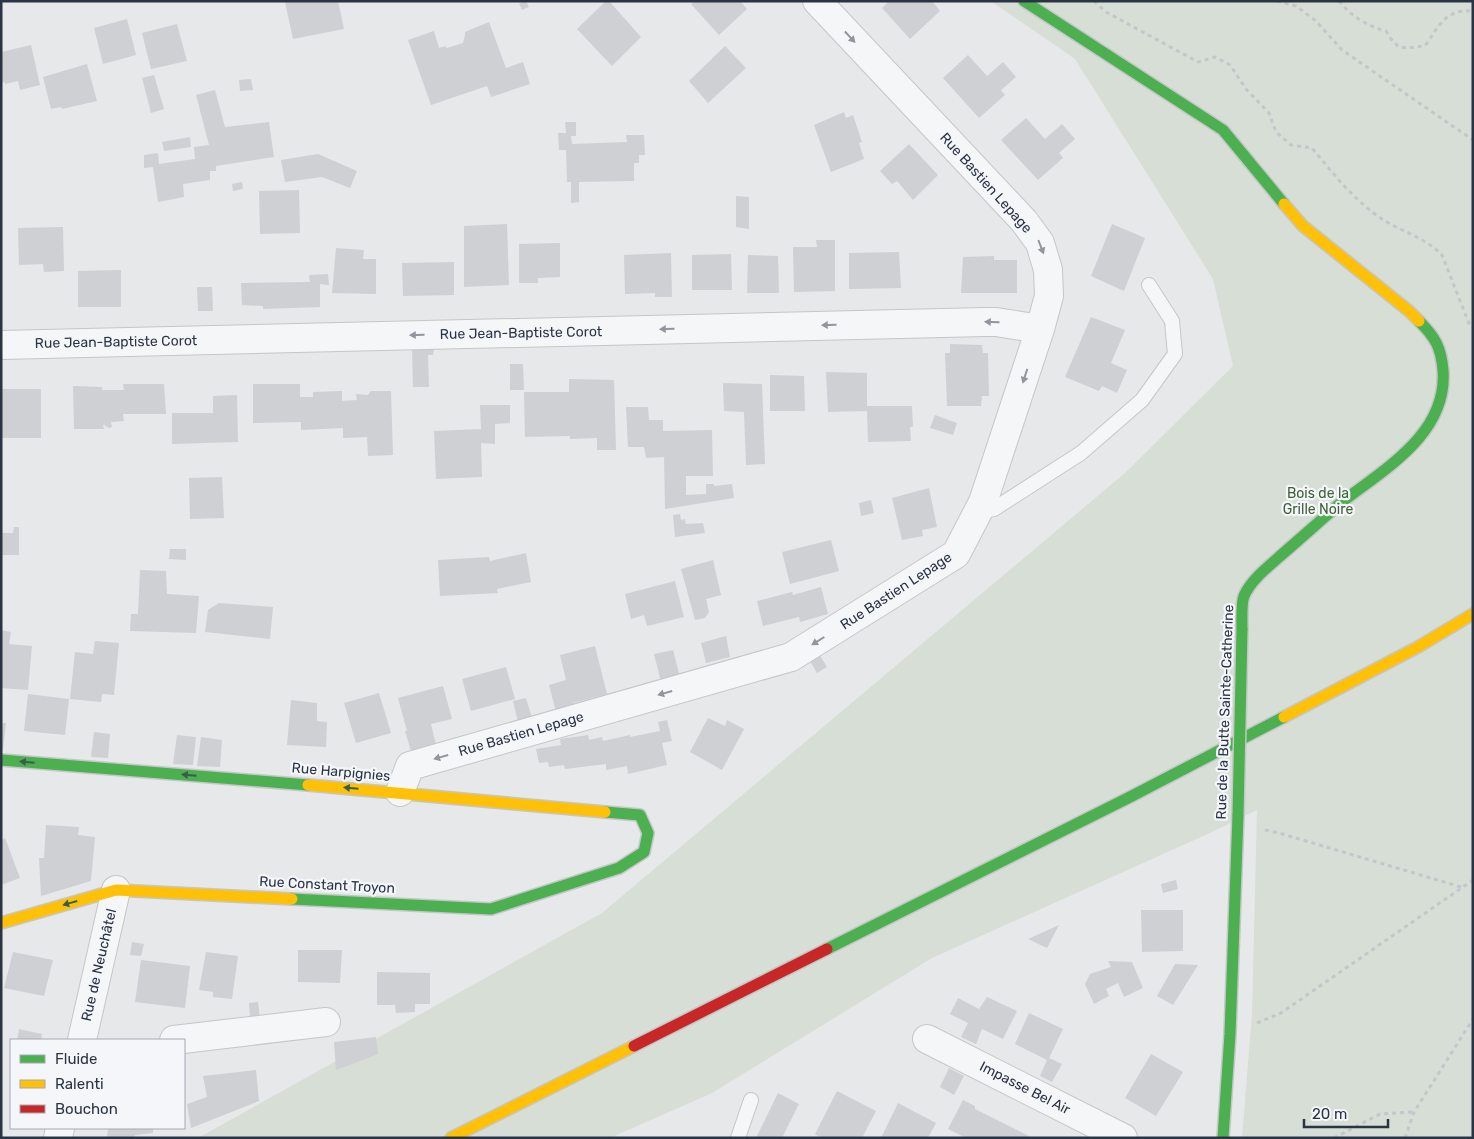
<svg xmlns="http://www.w3.org/2000/svg" width="1474" height="1139" font-family="Rubik,sans-serif">
<rect width="100%" height="100%" fill="#e6e8ea"/>
<!-- green -->
<path fill="#d6ded6" d="M991 1H1473V1138H1242L1252 1014 1257 810 1212 832 932 958 712 1093 610 1138H198L602 913 1125 473 1233 366 1213 279 1075 59Z"/>
<!-- building -->
<path fill="#ced0d3" d="M338 1 344 29 293 39 285 2Z
M524 1H526L529 7 522 10 519 4Z
M606 1H609L641 37 612 66 577 29Z
M695 1H740L747 9 719 35 691 4Z
M889 1H932L940 11 910 39 882 8Z
M127 19 136 55 103 64 94 28Z
M489 22 506 68 523 62 530 84 491 97 487 86 431 105 408 40 434 31 439 48 445 46 447 48 463 43 465 35V32Z
M177 24 187 61 151 69 142 33Z
M31 45 40 85 20 90 18 81 5 84V82L1 83V52Z
M725 46 746 68 708 103 689 81Z
M968 55 987 76 1003 62 1016 77 1001 90 1005 95 979 118 943 78Z
M87 64 97 101 62 109 61 107 51 109 43 77Z
M154 75 164 109 151 113 142 78Z
M251 79 253 90 240 91 239 80Z
M215 90 225 127 269 122 274 157 216 166V171H210V180L183 184 184 197 158 202 153 167 144 168V155L158 153 159 164 195 159 194 147 209 145 196 95Z
M844 112 846 118 853 115 862 142 859 143 864 159 831 172 814 125Z
M1026 118 1045 139 1062 124 1075 139 1059 153 1063 158 1038 180 1001 140Z
M565 122H576V136H571L572 144 627 142 626 135H644L645 155H639V163H634V181L579 182V202L571 203V182H567L566 150H559L558 133H566Z
M190 137 191 147 164 151 162 142Z
M909 144 938 175 913 200 897 181 892 184 880 171Z
M318 154 357 171 350 188 322 177 285 182 281 160Z
M242 182 243 189 233 191 232 184Z
M299 190 300 233 260 234 259 191Z
M736 196 749 197V229L736 227Z
M507 224 509 285 464 287V226Z
M1112 224 1145 238 1124 291 1091 276Z
M63 227 64 271 44 272 43 264 19 265 18 228Z
M816 240H835V291L794 292 793 247H817Z
M560 243V277L538 278V283H519V244Z
M336 248 364 250 363 259H376V294L332 293Z
M899 252 901 288 849 289V253Z
M671 253 672 297H655V293L625 294 624 255Z
M731 254 732 290H692V255Z
M748 255 778 256 779 293H747Z
M994 256V260H1017V293H961L963 257Z
M454 262V295L403 296 402 263Z
M121 270V307H78V271Z
M328 274 329 285 320 284V307L263 309V306L242 305 241 283 310 282 309 275Z
M197 287H212L213 311H198Z
M1091 317 1125 330 1111 363 1127 370 1117 393 1102 386 1099 391 1065 377Z
M950 344 982 345 983 353H988L989 396H982L981 406H947L945 353H950Z
M428 348 434 349 433 355H428L429 387H413L412 349Z
M510 364H523L524 390H510Z
M826 372 867 373V406H912L913 427H910L911 441 868 442 867 411 828 412Z
M770 375 804 376 805 411H770Z
M569 379 614 380 616 450H597V438L570 439V436L525 437 524 392H569Z
M723 383 762 384 765 464 746 465 744 412 724 411Z
M123 384H164L166 414H123L124 421 111 422 112 427 109 428 104 425H103L104 429H74L73 386 102 387V390H124Z
M253 384H300V397H313V392L342 391V401L357 400 356 394 368 395 371 391H391L393 455 368 456 367 437 343 438V428L301 430V422L253 423Z
M1 389H41V438H1Z
M237 395 238 442 172 444V413H213V396Z
M480 405H510V423L495 424V444L481 443 482 477 436 479 434 431 481 429Z
M626 407H648L649 420H663V431L712 430 713 476H686V495L706 494V484H714V486L732 484 734 498 665 509 664 457 646 458 644 447H628Z
M935 415 957 423 953 435 930 428Z
M222 477 224 518 190 519 189 478Z
M929 488 937 527 922 530 923 536 902 540 892 498Z
M871 500 874 513 861 516 859 503Z
M680 514 681 520 685 519 686 524 703 523 705 533 675 537 673 515Z
M14 527H19V555H1V533H13Z
M831 540 839 571 790 584 782 552Z
M170 549H186V560L169 559Z
M526 553 531 582 497 589 498 593 440 596 438 560 489 557 490 561Z
M713 560 721 595 706 599 709 612 705 618 695 620 681 569Z
M140 570 166 571 167 594 199 596 196 633 130 631 131 614H138Z
M675 581 684 617 647 626 644 615 631 619 625 594Z
M821 587 828 614 800 622 799 617 763 626 757 601 792 592 793 595Z
M219 603 273 607 270 639 205 632 208 610Z
M1 630 11 632 9 644 32 646 28 690 1 688Z
M726 636 730 657 706 663 701 643Z
M95 641 119 643 114 695 102 694 101 702 70 699 75 652 93 654Z
M595 646 607 694 573 703 574 706 556 712 549 685 566 680 560 655Z
M673 650 680 677 661 682 654 654Z
M819 654 827 667 817 673 810 661Z
M506 667 515 699 471 711 462 679Z
M443 686 452 719 431 724 436 745 411 751 405 731H407L398 698Z
M379 693 391 733 356 743 344 703Z
M28 694 69 699 65 735 24 731Z
M526 698 532 718 518 722 513 701Z
M291 700 317 703V721L327 722 326 747 287 745Z
M708 718 725 726 727 720 744 729 722 770 690 752Z
M667 720 672 741 662 743 667 765 628 774 627 766 606 770V764L565 769 564 765 549 767 548 762 539 763 536 749 561 745 560 739 588 735 589 740 602 737 603 741 630 735V737L660 731 658 722Z
M1 723H6L3 750H1Z
M94 732 110 734 108 758 91 757Z
M177 735 196 737 193 765 173 764Z
M201 737 222 740 220 767 197 766Z
M46 825 79 827 78 835 95 837 91 881 41 896 39 858H44Z
M5 838 20 878 1 885V840Z
M1176 880 1178 889 1163 893 1161 884Z
M1141 910H1183V951L1142 952Z
M1059 925 1047 948 1028 939Z
M132 942 144 944 141 956 130 955Z
M298 950H342L340 983 298 982Z
M13 952 53 960 44 996 4 988Z
M206 952 238 956 232 999 213 997V992L199 990Z
M141 960 190 966 185 1008 135 1002Z
M1108 961 1132 962 1143 988 1124 997 1118 983 1106 989 1109 996 1094 1004 1085 984 1090 974 1111 967Z
M1175 964 1198 965 1173 1005 1157 996Z
M377 972 430 973V1004H415V1012L396 1013 395 1005H377Z
M987 997 1017 1011 1003 1039 982 1029 976 1044 961 1037 968 1023 950 1014 958 998 979 1009Z
M258 1002 260 1019 250 1020 249 1003Z
M1029 1013 1063 1029 1049 1058 1062 1064 1052 1082 1040 1076 1047 1060 1015 1044Z
M19 1029 42 1034 41 1040H17Z
M376 1037 378 1054 336 1070 334 1042Z
M1151 1054 1183 1072 1156 1116 1125 1098Z
M949 1068 964 1076 954 1095 940 1087Z
M256 1070 259 1101 191 1128 187 1104 207 1097 203 1076Z
M837 1091 876 1111 862 1138H822L815 1134Z
M778 1093 799 1104 782 1138H756Z
M963 1100 975 1106V1109L1029 1136 1028 1138H966L948 1129Z
M898 1103 936 1123 928 1138H881Z
M108 1128H153V1133L135 1135V1138H107Z"/>
<g fill="none" stroke-linecap="round" stroke-linejoin="round">
<defs>
<path id="lane" d="M978 512 994 509 1081 453 1142 400 1175 354 1172 321 1149 285
M738 1138 751 1100"/>
<path id="street" d="M1 345 985 322H996L1040 329
M400 792 410 766 791 657 956 554 983 502 1040 329 1049 296 1048 270 1040 243 1024 221 817 1
M927 1039 1123 1138
M82 1040 116 890
M174 1040 326 1022
M58 1138 60 1128"/>
<path id="fast" d="M1024 1 1223 130 1284 204
M1242 630C1242 622 1241 603 1244 596 1251 580 1267 568 1279 557 1300 539 1321 520 1342 502 1386 468 1448 433 1443 370 1441 347 1435 337 1419 321
M1 760 308 785
M292 899 491 909 619 868 644 852 648 833 640 815 605 812
M827 949 1130 797 1284 717
M1223 1138 1230 1034 1238 815"/>
<path id="slow" d="M1284 204 1303 226 1409 311 1419 321
M1284 717 1418 647 1473 614
M308 785 605 812
M1 923 116 890 292 899
M451 1138 634 1046"/>
<path id="jam" d="M634 1046 827 949"/>
</defs>
<!-- lane casing -->
<use href="#lane" stroke="#c4c6c8" stroke-width="16"/>
<!-- street casing -->
<use href="#street" stroke="#c4c6c8" stroke-width="30"/>
<!-- fast casing -->
<use href="#fast" stroke="#c4c6c8" stroke-width="14"/>
<!-- slow casing -->
<use href="#slow" stroke="#c4c6c8" stroke-width="14"/>
<!-- jam casing -->
<use href="#jam" stroke="#c4c6c8" stroke-width="14"/>
<!-- path -->
<path stroke="#c5c6ca" stroke-width="3" stroke-dasharray="4 4" stroke-linecap="butt" d="M1094 1 1106 12 1198 62 1215 57 1230 65 1246 89 1269 113 1276 132 1291 145 1312 148C1332 172 1353 199 1379 217 1399 231 1425 237 1442 255L1470 326 1473 328
M1277 1 1296 6 1316 21 1342 50 1473 140
M1339 1C1351 16 1367 26 1386 31 1398 52 1403 48 1425 46 1439 26 1445 9 1473 11
M1265 830 1279 833 1461 887
M1257 1023 1281 1013 1473 880
M1334 1138 1380 1114 1414 1112
M1405 1138 1414 1112 1473 1019"/>
<!-- lane -->
<use href="#lane" stroke="#f5f6f7" stroke-width="14"/>
<!-- street -->
<use href="#street" stroke="#f5f6f7" stroke-width="28"/>
<!-- fast -->
<use href="#fast" stroke="#4caf50" stroke-width="11"/>
<!-- slow -->
<use href="#slow" stroke="#ffc107" stroke-width="11"/>
<!-- jam -->
<use href="#jam" stroke="#c62828" stroke-width="11"/>
<defs>
<path id="fast-bridge" d="M1238 815 1242 630"/>
</defs>
<!-- fast-bridge casing -->
<use href="#fast-bridge" stroke="#c4c6c8" stroke-width="14" stroke-linecap="butt"/>
<!-- fast-bridge -->
<use href="#fast-bridge" stroke="#4caf50" stroke-width="11"/>
</g>
<!-- one-way arrows -->
<defs><path id="oneway-solid" d="M-6-.8H1V-3.2L6.5 0L1 3.2V.8H-6Z" transform="scale(1.25)"/></defs>
<g fill="#90959e">
<use href="#oneway-solid" transform="translate(850 37) rotate(47)"/>
<use href="#oneway-solid" transform="translate(1041 247) rotate(69)"/>
<use href="#oneway-solid" transform="translate(992 322) rotate(-178)"/>
<use href="#oneway-solid" transform="translate(829 325) rotate(179)"/>
<use href="#oneway-solid" transform="translate(667 329) rotate(179)"/>
<use href="#oneway-solid" transform="translate(417 335) rotate(179)"/>
<use href="#oneway-solid" transform="translate(1025 376) rotate(108)"/>
<use href="#oneway-solid" transform="translate(818 641) rotate(148)"/>
<use href="#oneway-solid" transform="translate(665 693) rotate(164)"/>
<use href="#oneway-solid" transform="translate(441 757) rotate(164)"/>
</g>
<g fill="#375f49">
<use href="#oneway-solid" transform="translate(27 762) rotate(-175)"/>
<use href="#oneway-solid" transform="translate(189 775) rotate(-175)"/>
<use href="#oneway-solid" transform="translate(351 788) rotate(-175)"/>
<use href="#oneway-solid" transform="translate(70 903) rotate(164)"/>
</g>
<g text-anchor="middle" dominant-baseline="central" stroke-width="4.5" stroke-linejoin="round" paint-order="stroke">
<!-- street labels -->
<g font-size="14" fill="#2b3445" stroke="#f4f6f9">
<text transform="translate(986 183) rotate(48)">Rue Bastien Lepage</text>
<text transform="translate(521 333) rotate(-1)">Rue Jean-Baptiste Corot</text>
<text transform="translate(116 342) rotate(-1)">Rue Jean-Baptiste Corot</text>
<text transform="translate(896 591) rotate(-33)">Rue Bastien Lepage</text>
<text transform="translate(1225 712) rotate(-88)">Rue de la Butte Sainte-Catherine</text>
<text transform="translate(521 734) rotate(-16)">Rue Bastien Lepage</text>
<text transform="translate(341 772) rotate(5)">Rue Harpignies</text>
<text transform="translate(327 885) rotate(3)">Rue Constant Troyon</text>
<text transform="translate(99 965) rotate(-77)">Rue de Neuchâtel</text>
<text transform="translate(1025 1088) rotate(27)">Impasse Bel Air</text>
</g>
<!-- park labels -->
<g font-size="14" fill="#3f6138" stroke="#f4f6f9">
<text x="1318" y="493">Bois de la<tspan x="1318" dy="16">Grille Noire</tspan></text>
</g>
</g>
<!-- border -->
<rect width="1474" height="1139" fill="none" stroke="#2b3445" stroke-width="5"/>
<!-- legend -->
<rect x="10" y="1039" width="175" height="90" fill="#f4f6f9" stroke="#a4a8b1"/>
<rect x="20" y="1055" width="25" height="8" fill="#4caf50" stroke="#a4a8b1"/>
<text x="55" y="1064" font-size="15" fill="#2b3445">Fluide</text>
<rect x="20" y="1080" width="25" height="8" fill="#ffc107" stroke="#a4a8b1"/>
<text x="55" y="1089" font-size="15" fill="#2b3445">Ralenti</text>
<rect x="20" y="1105" width="25" height="8" fill="#c62828" stroke="#a4a8b1"/>
<text x="55" y="1114" font-size="15" fill="#2b3445">Bouchon</text>
<!-- scale -->
<path d="M1304 1119v8h84v-8" fill="none" stroke="#2b3445" stroke-width="2.5"/>
<text x="1312" y="1119" font-size="15" fill="#2b3445" stroke="#f4f6f9" stroke-width="4" paint-order="stroke">20 m</text>
</svg>
